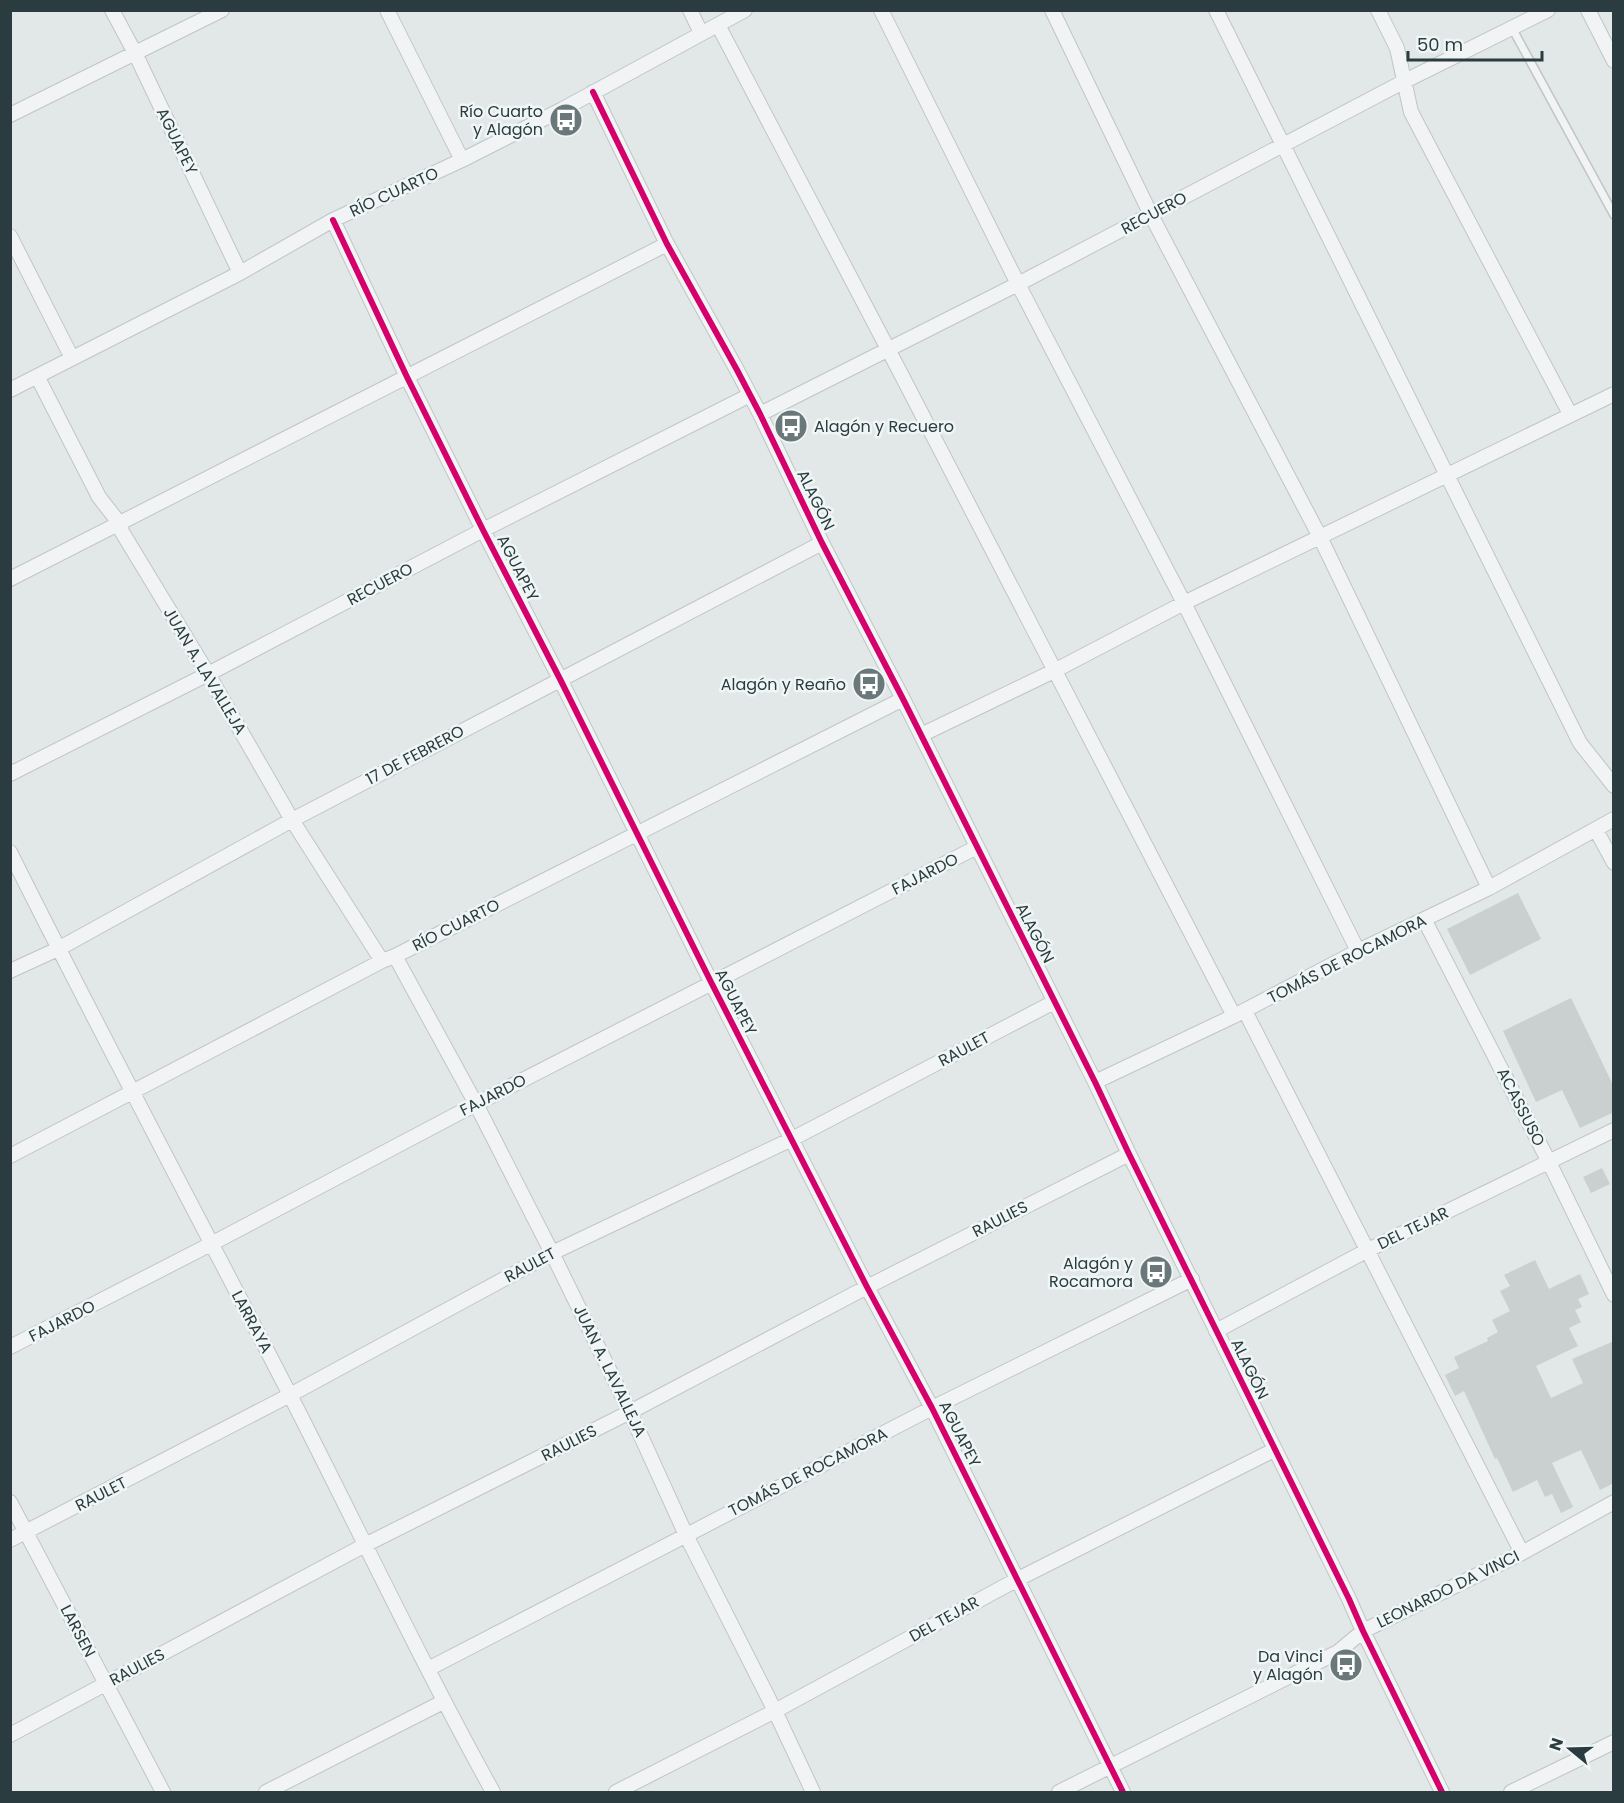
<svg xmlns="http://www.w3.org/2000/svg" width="1624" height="1803" font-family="Poppins,sans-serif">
<rect width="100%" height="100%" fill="#e2e7e7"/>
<!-- building -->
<path fill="#cacfcf" d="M1518 893 1541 939 1470 975 1447 929Z
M1571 998 1614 1087V1112L1580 1128 1562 1090 1536 1102 1503 1031Z
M1602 1168 1610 1184 1591 1193 1583 1177Z
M1535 1260 1549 1289 1580 1274 1589 1294 1578 1299 1582 1307 1575 1310 1581 1322 1569 1328 1578 1346 1536 1366 1551 1398 1583 1383 1572 1359 1614 1341V1483L1600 1490 1581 1450 1552 1463 1573 1507 1561 1513 1552 1494 1545 1497 1537 1480 1513 1492 1497 1458 1495 1459 1464 1391 1455 1396 1445 1375 1459 1368 1454 1357 1488 1341 1487 1338 1498 1332 1492 1320 1510 1311 1500 1291 1510 1286 1504 1275Z"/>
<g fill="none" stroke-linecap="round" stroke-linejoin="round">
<defs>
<path id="service" d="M1512 28 1614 215"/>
<path id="minor" d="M112 10 135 53 240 273
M387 10 462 160
M690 10 701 33
M881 10 1018 284 1184 603 1358 951
M1052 10 1151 215 1320 537 1489 888
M1216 10 1580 743 1614 786
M1378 10 1397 48 1411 112 1570 414
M1588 10 1614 61
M718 25 888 349 1234 1016
M593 92 667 244 737 370 760 414 822 543 903 699 1095 1082 1129 1154 1349 1599 1363 1631 1442 1792
M10 115 222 10
M333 220 407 377 483 530 560 679 712 984 867 1287 932 1408 1123 1792
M10 236 72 358
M37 376 99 497 120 524 122 532 208 674 292 820 382 961
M10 390 240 273 333 220 462 160 561 110 745 10
M760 414 1018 284 1405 81 1548 10
M10 579 667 244
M921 735 1054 671 1184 603 1614 394
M10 774 208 674 483 530 750 395
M1596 830 1614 863
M10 852C101 1035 197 1214 290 1395 358 1528 421 1662 493 1792
M1425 921 1549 1162 1614 1295
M395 956 476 1104 552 1253 630 1412 686 1535 775 1711 813 1792
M10 971 58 949 292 820 822 543
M1245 1011 1522 1553
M1095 1082 1234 1016 1358 951 1489 888 1614 819
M10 1156 382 961 395 956 903 699
M1216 1331 1366 1251 1614 1130
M10 1347 211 1244 476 1104 977 847
M10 1502 163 1792
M10 1540 290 1395 552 1253 792 1139 1054 1002
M428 1669 932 1408 1192 1279
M10 1735 365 1545 630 1412 867 1287 1129 1154
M266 1792 443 1702
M616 1792 775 1711 1018 1579 1274 1450
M1059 1792 1338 1652 1363 1631 1522 1553 1614 1502
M1511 1792 1614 1742"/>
</defs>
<!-- service casing -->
<use href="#service" stroke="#c0c5c5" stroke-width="10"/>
<!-- minor casing -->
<use href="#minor" stroke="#c0c5c5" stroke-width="16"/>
<!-- service -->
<use href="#service" stroke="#f1f3f4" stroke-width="7"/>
<!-- minor -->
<use href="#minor" stroke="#f1f3f4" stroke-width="14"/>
<defs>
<path id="cycleway" d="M593 92 667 244 737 370 760 414 822 543 903 699 1095 1082 1129 1154 1349 1599 1363 1631 1442 1792
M333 220 407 377 483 530 560 679 712 984 867 1287 932 1408 1123 1792"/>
</defs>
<!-- cycleway casing -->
<use href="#cycleway" stroke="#f0f6f6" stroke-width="10"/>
<!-- cycleway -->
<use href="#cycleway" stroke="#d6006c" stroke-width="6"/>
</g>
<!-- icons -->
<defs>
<symbol id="bus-disc" viewBox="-11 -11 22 22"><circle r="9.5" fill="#6a787a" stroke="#f0f6f6"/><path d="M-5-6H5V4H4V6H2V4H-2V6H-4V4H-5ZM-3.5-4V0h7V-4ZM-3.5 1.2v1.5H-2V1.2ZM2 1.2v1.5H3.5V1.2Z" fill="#fff"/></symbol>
</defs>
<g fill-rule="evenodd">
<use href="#bus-disc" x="547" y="101" width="38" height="38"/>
<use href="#bus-disc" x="772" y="407" width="38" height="38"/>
<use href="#bus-disc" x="850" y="665" width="38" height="38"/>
<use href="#bus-disc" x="1137" y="1253" width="38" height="38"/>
<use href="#bus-disc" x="1327" y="1646" width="38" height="38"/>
</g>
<g text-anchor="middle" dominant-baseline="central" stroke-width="5" stroke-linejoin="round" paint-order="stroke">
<!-- poi labels -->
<g font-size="16" fill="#2a3c3f" stroke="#f0f6f6" text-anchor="end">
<text x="543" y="111">Río Cuarto<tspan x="543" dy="18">y Alagón</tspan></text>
<text x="814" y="426" text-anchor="start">Alagón y Recuero</text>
<text x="846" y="684">Alagón y Reaño</text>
<text x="1133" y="1263">Alagón y<tspan x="1133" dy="18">Rocamora</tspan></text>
<text x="1323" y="1656">Da Vinci<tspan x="1323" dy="18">y Alagón</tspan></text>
</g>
<!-- street labels -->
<g font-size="16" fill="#2a3c3f" stroke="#f0f6f6">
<text transform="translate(177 141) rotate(64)">AGUAPEY</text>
<text transform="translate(394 192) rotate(-25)">RÍO CUARTO</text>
<text transform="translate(1154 213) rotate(-28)">RECUERO</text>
<text transform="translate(816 500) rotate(64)">ALAGÓN</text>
<text transform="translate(518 568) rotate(63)">AGUAPEY</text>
<text transform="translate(380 584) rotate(-28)">RECUERO</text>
<text transform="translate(205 671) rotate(59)">JUAN A. LAVALLEJA</text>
<text transform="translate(415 755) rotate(-28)">17 DE FEBRERO</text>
<text transform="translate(925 874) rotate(-27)">FAJARDO</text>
<text transform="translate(456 925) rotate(-27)">RÍO CUARTO</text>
<text transform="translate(1035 933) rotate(63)">ALAGÓN</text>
<text transform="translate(1347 959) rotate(-27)">TOMÁS DE ROCAMORA</text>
<text transform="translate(736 1002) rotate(63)">AGUAPEY</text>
<text transform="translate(964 1049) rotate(-28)">RAULET</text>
<text transform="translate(493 1095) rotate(-27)">FAJARDO</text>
<text transform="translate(1521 1107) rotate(63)">ACASSUSO</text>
<text transform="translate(1000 1219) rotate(-27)">RAULIES</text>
<text transform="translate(1413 1228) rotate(-26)">DEL TEJAR</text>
<text transform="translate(530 1265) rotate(-28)">RAULET</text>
<text transform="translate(62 1321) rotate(-27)">FAJARDO</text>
<text transform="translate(252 1322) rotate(62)">LARRAYA</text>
<text transform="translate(1250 1369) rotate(64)">ALAGÓN</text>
<text transform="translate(610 1371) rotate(64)">JUAN A. LAVALLEJA</text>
<text transform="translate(960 1434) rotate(63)">AGUAPEY</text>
<text transform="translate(569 1443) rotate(-27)">RAULIES</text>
<text transform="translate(808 1472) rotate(-27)">TOMÁS DE ROCAMORA</text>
<text transform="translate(101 1494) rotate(-27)">RAULET</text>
<text transform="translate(1448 1589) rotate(-26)">LEONARDO DA VINCI</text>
<text transform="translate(944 1619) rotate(-29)">DEL TEJAR</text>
<text transform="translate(78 1631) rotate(62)">LARSEN</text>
<text transform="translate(137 1667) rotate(-28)">RAULIES</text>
</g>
</g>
<!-- border -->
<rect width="1624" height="1803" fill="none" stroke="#2a3c3f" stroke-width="24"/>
<!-- north arrow -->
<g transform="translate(1570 1749) rotate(289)" stroke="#f0f6f6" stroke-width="4.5" paint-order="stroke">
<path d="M0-4.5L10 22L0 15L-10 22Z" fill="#2a3c3f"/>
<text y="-9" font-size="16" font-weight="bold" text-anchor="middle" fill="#2a3c3f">N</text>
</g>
<!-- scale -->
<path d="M1408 51v9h134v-9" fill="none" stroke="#2a3c3f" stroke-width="3"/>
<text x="1417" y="51" font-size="18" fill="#2a3c3f" stroke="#f0f6f6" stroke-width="4.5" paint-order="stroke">50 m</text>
</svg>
